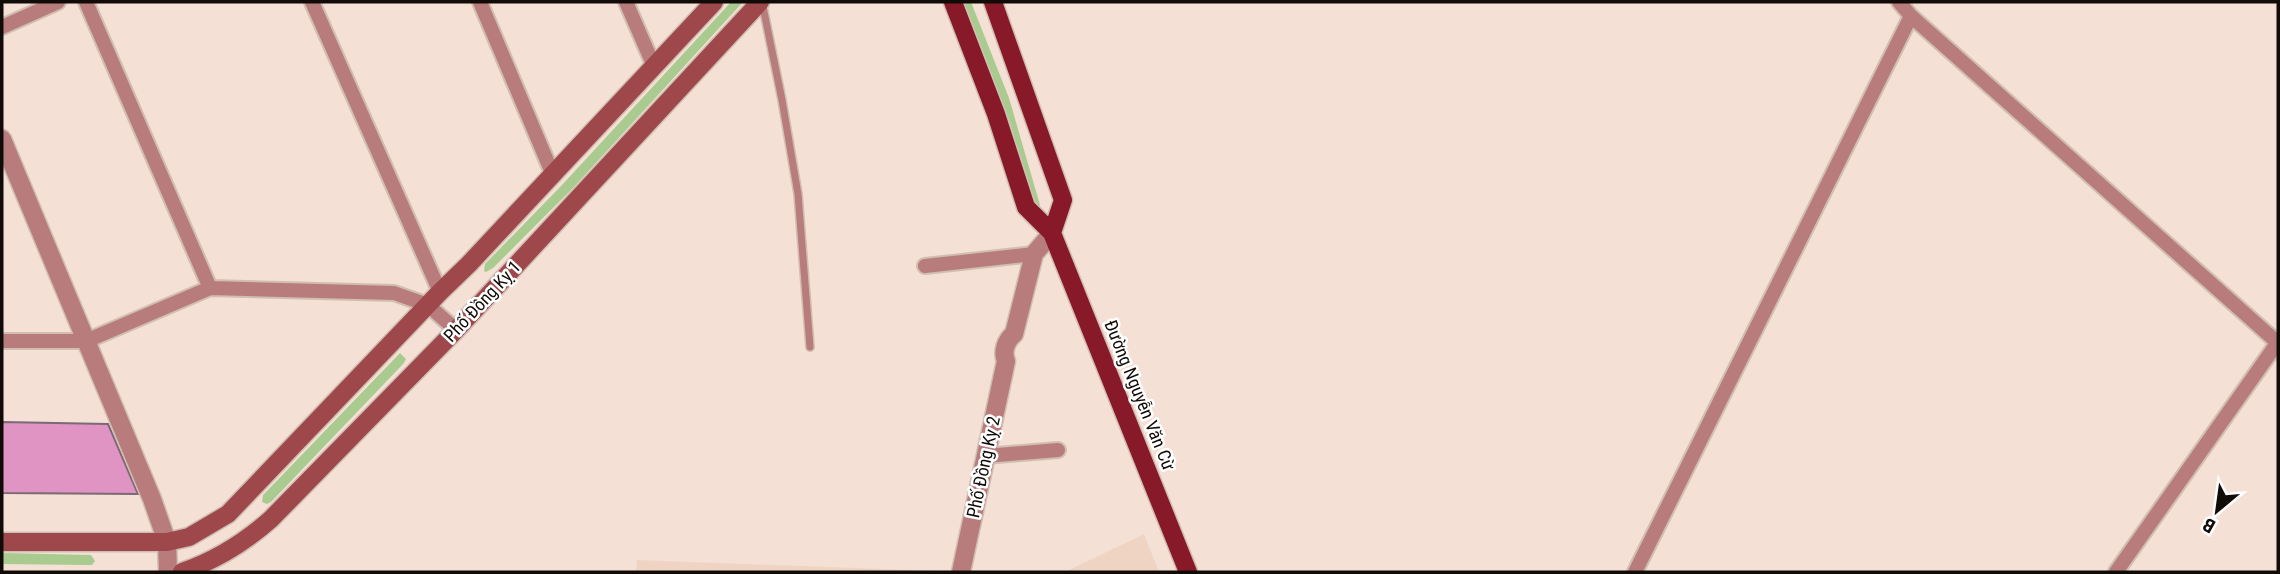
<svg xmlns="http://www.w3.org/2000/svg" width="2280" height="574" font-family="'Roboto Condensed',sans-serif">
<rect width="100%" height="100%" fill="#f4e0d4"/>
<!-- built -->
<path fill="#efd4c4" d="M1144 534 1159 572H1065Z
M637 560 937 571 636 572Z"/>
<!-- green -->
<path fill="#aacb90" d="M731 2H743L573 188 493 268 486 272 484 271 485 264 562 185Z
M964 2H971L1009 98 1040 205 1039 209 1034 206 1010 123Z
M400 353 406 359 404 363 271 502 267 504 262 502 263 495 266 492Z
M2 553 91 555 95 561 92 565H86L2 564Z"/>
<!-- building -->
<path fill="#df94c4" stroke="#7b6974" stroke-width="2" d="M2 422 108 424 138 494 2 493Z"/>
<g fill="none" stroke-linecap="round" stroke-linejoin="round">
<defs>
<path id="service" d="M762 2 782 100 798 194 810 347"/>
<path id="minor" d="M86 2 210 288
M312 2 440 292
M480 2 553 175
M626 2 653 64
M1899 2 1911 16 2278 343
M2 27 58 2
M925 266 1034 254
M2 341H86L210 288 394 293 428 305 456 330
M985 456 1058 450
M1635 572 1911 16
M2116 572 2278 342"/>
<path id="tertiary" d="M2 139 152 499 167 542 168 572
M961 572 1006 361C1002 352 1006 340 1014 334L1034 254 1052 233"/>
<path id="secondary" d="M2 542H167L189 537 228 514 440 292 469 264 714 2
M182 572C217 560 244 543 271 519L456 330 760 2"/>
<path id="primary" d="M953 2 996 114 1026 207 1052 233 1188 572
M993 2 1063 200 1052 233"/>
</defs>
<!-- service casing -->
<use href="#service" stroke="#d0beb3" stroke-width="10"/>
<!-- minor casing -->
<use href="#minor" stroke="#d0beb3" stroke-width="18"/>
<!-- tertiary casing -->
<use href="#tertiary" stroke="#d0beb3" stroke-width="21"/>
<!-- secondary casing -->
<use href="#secondary" stroke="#d0beb3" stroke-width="21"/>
<!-- primary casing -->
<use href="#primary" stroke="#d0beb3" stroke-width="21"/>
<!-- service -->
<use href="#service" stroke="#b97c7c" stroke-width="7"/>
<!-- minor -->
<use href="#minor" stroke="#b97c7c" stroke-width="14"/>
<!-- tertiary -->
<use href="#tertiary" stroke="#b97c7c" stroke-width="18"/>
<!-- secondary -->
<use href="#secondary" stroke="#9e484b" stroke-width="18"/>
<!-- primary -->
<use href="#primary" stroke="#871928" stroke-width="18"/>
</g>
<g text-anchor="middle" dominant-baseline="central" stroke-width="5" stroke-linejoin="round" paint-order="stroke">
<!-- street labels -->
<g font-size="18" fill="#110b07" stroke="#fff">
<text transform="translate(482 301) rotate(-47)">Phố Đồng Kỵ 1</text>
<text transform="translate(1140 395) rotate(68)">Đường Nguyễn Văn Cừ</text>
<text transform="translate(983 467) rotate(-78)">Phố Đồng Kỵ 2</text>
</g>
</g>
<!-- border -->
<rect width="2280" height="574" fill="none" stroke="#110b07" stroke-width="7"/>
<!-- north arrow -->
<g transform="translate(2217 511) rotate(209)" stroke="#ffffff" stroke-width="5" paint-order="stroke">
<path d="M0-5L12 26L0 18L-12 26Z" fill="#110b07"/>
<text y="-10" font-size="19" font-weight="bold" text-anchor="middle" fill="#110b07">B</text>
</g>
</svg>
